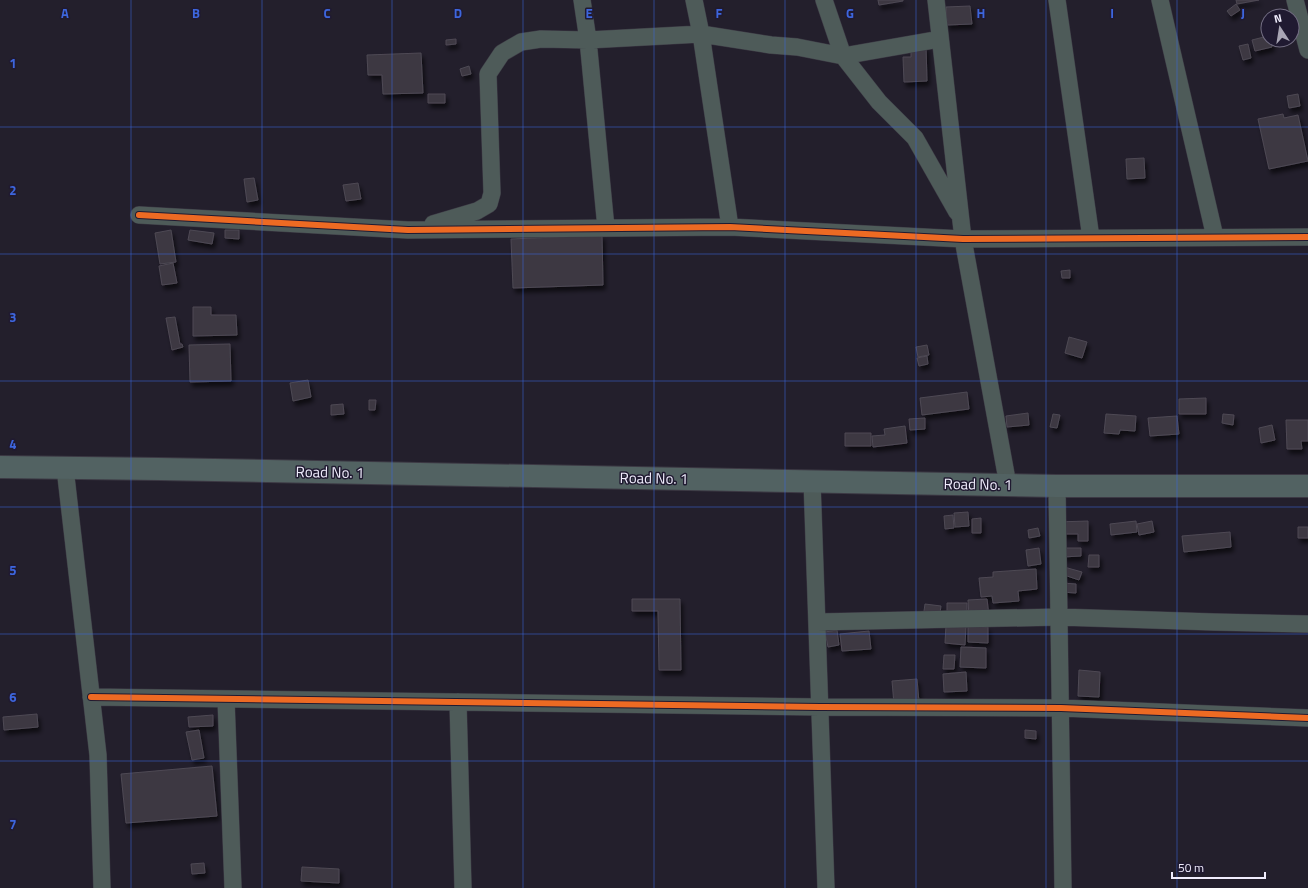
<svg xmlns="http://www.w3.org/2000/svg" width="1308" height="888" font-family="'Titillium Web',sans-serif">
<defs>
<filter id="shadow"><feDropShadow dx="2.5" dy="4.5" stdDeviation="2" flood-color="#0009"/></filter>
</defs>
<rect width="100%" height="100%" fill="#231f2c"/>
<!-- building -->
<path fill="#3c3842" stroke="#4e4954" filter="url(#shadow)" d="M878 0H903V1L879 5Z
M1236 0H1259L1237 4Z
M1236 4 1240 10 1231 16 1227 11Z
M970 6 972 24 947 25 946 7Z
M1268 36V40H1271L1272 47 1255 51 1252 40Z
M456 39V44L446 45V40Z
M1248 44 1251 58 1243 60 1239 46Z
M926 46 927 81 904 82 903 57H911V47Z
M421 53 423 93 383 94 382 75H368L367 55Z
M469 66 471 74 462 76 460 69Z
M428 94H445V103H428Z
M1298 94 1300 106 1289 108 1287 96Z
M1283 114 1284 118 1298 115 1308 161 1269 169 1258 119Z
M1144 158 1145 178 1127 179 1126 159Z
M254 178 258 200 247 202 244 179Z
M358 183 361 199 346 201 343 185Z
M171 230 176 262 160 264 155 233Z
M190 230 214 233 212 244 188 240Z
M225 230H239V239L225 238Z
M602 235 603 285 513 288 511 239Z
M173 263 177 283 162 285 159 266Z
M1070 270V278H1062L1061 271Z
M193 307H211V315H236L237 335 193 336Z
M175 317 180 344H182L183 347 172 350 166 318Z
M1069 337 1087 342 1082 358 1065 353Z
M230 344 231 381 190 382 189 345Z
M927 345 929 355 918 357 916 347Z
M927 356 928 364 919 366 917 358Z
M308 380 311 397 293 401 290 383Z
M967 392 969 409 922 415 920 398Z
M1206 398V414H1179V399Z
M369 400H376L375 410H369Z
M343 404 344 414 331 415V405Z
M1028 413 1029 425 1007 427 1006 416Z
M1053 414 1060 415 1057 428 1050 427Z
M1106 414 1136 416 1135 431 1120 430 1119 434 1104 433Z
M1223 414 1234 415 1233 425 1222 423Z
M1177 416 1179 434 1150 436 1148 418Z
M925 418V429L910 430 909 419Z
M1286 420H1308V441H1301L1302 449H1287Z
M1272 425 1275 440 1261 443 1259 428Z
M905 426 907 443 873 447 872 436 885 435 884 429Z
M845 433H871V446H845Z
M968 512 969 526 955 527 954 513Z
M953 515 954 528 945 529 944 516Z
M981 518V533H972V519Z
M1088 521V541H1078V534H1056V522Z
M1136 521 1137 532 1111 535 1110 524Z
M1152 521 1154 532 1139 535 1137 524Z
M1298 527H1308V538H1298Z
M1038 528 1040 536 1029 538 1028 530Z
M1230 532 1231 547 1184 552 1182 536Z
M1039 548 1041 564 1028 566 1026 550Z
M1062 548H1081V556L1062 557Z
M1089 555H1099V567H1088Z
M1064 567 1082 572 1079 580 1061 574Z
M1036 569 1037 589 1018 591 1019 601 993 603 992 596 981 597 979 578 993 577V572Z
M1062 583 1076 584V593L1061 592Z
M632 599H680L681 670H659L658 611H632Z
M987 599 989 616 969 618 968 600Z
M947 603H967V617H947Z
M925 604 941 606 939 620 923 618Z
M946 625 966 626 965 645 945 643Z
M968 626 988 627V643L968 642Z
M837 630 839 645 828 647 825 632Z
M869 631 871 649 842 651 840 634Z
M961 647 986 648V668L960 667Z
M944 655H955L954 669H943Z
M1079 670 1100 672 1099 697 1078 696Z
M966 672 967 691 944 692 943 674Z
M917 679 919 702 894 704 892 681Z
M37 714 38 727 4 730 3 717Z
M213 715V726L189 727 188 717Z
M199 730 204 758 192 760 186 732Z
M1025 730 1036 731V739L1025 738Z
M212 766 217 816 126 823 121 774Z
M204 863 205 873 192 874 191 864Z
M302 867 339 869V883L301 881Z"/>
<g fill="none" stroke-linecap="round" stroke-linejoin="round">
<defs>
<path id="minor" d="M582 0 588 40 606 228
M694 0 701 34 730 227
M824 0 843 56 879 102 915 138 957 212
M936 0 963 239 1008 485
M1057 0 1091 238
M1160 0 1215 237
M1295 0 1308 50
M139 215 408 230 730 227 963 239 1308 237
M433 224 477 211 489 204 492 193 488 74 502 53 521 42 541 39 588 40 701 34 771 45 797 47 843 56 940 39
M65 468 98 755 102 888
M812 481 826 888
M1057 486 1063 888
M817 622 1059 617 1214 622 1308 624
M91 697 820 707 1061 708 1308 718
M226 699 233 888
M458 702 463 888"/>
<path id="highway" d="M0 467 159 469 1057 486H1308"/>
</defs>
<!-- minor casing -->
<use href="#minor" stroke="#3c3944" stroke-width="18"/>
<!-- highway casing -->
<use href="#highway" stroke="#3c3944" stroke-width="24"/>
<!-- minor -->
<use href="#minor" stroke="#4e5b59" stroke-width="17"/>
<!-- highway -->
<use href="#highway" stroke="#526262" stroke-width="22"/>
<defs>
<path id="cycleway" d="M139 215 408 230 730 227 963 239 1308 237
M91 697 820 707 1061 708 1308 718"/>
</defs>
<!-- cycleway casing -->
<use href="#cycleway" stroke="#201a31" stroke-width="8"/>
<!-- cycleway -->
<use href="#cycleway" stroke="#ed6a23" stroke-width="6"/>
</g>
<!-- grid -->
<path fill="none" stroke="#3d66de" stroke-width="1" stroke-opacity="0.55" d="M131 0V888M262 0V888M392 0V888M523 0V888M654 0V888M785 0V888M916 0V888M1046 0V888M1177 0V888M0 127H1308M0 254H1308M0 381H1308M0 507H1308M0 634H1308M0 761H1308"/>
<g text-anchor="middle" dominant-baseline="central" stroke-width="3" stroke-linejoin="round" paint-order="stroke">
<!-- street labels -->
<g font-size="15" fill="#f0edfd" stroke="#201a31">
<text transform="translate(330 472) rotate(1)">Road No. 1</text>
<text transform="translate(654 478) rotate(1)">Road No. 1</text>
<text transform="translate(978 484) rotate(1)">Road No. 1</text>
</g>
</g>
<g font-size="13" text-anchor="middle" font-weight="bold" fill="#3d66de" stroke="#201a31" stroke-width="3" stroke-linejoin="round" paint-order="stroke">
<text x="65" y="18">A</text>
<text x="196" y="18">B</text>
<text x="327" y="18">C</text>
<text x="458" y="18">D</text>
<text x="589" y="18">E</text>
<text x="719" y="18">F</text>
<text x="850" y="18">G</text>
<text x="981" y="18">H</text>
<text x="1112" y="18">I</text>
<text x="1243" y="18">J</text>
<text x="13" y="68">1</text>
<text x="13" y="195">2</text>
<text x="13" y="322">3</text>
<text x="13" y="449">4</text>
<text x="13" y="575">5</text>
<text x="13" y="702">6</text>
<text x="13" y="829">7</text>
</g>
<!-- north arrow -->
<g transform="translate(1280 28) rotate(348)"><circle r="19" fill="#201a31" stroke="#736e83"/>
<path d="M0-3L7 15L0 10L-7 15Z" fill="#a8a5b4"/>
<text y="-6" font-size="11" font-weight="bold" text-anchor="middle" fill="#f0edfd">N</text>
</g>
<!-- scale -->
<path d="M1172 872v6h93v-6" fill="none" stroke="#f0edfd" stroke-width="2"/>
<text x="1178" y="872" font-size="12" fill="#f0edfd" stroke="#201a31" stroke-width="3" paint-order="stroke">50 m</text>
</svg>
